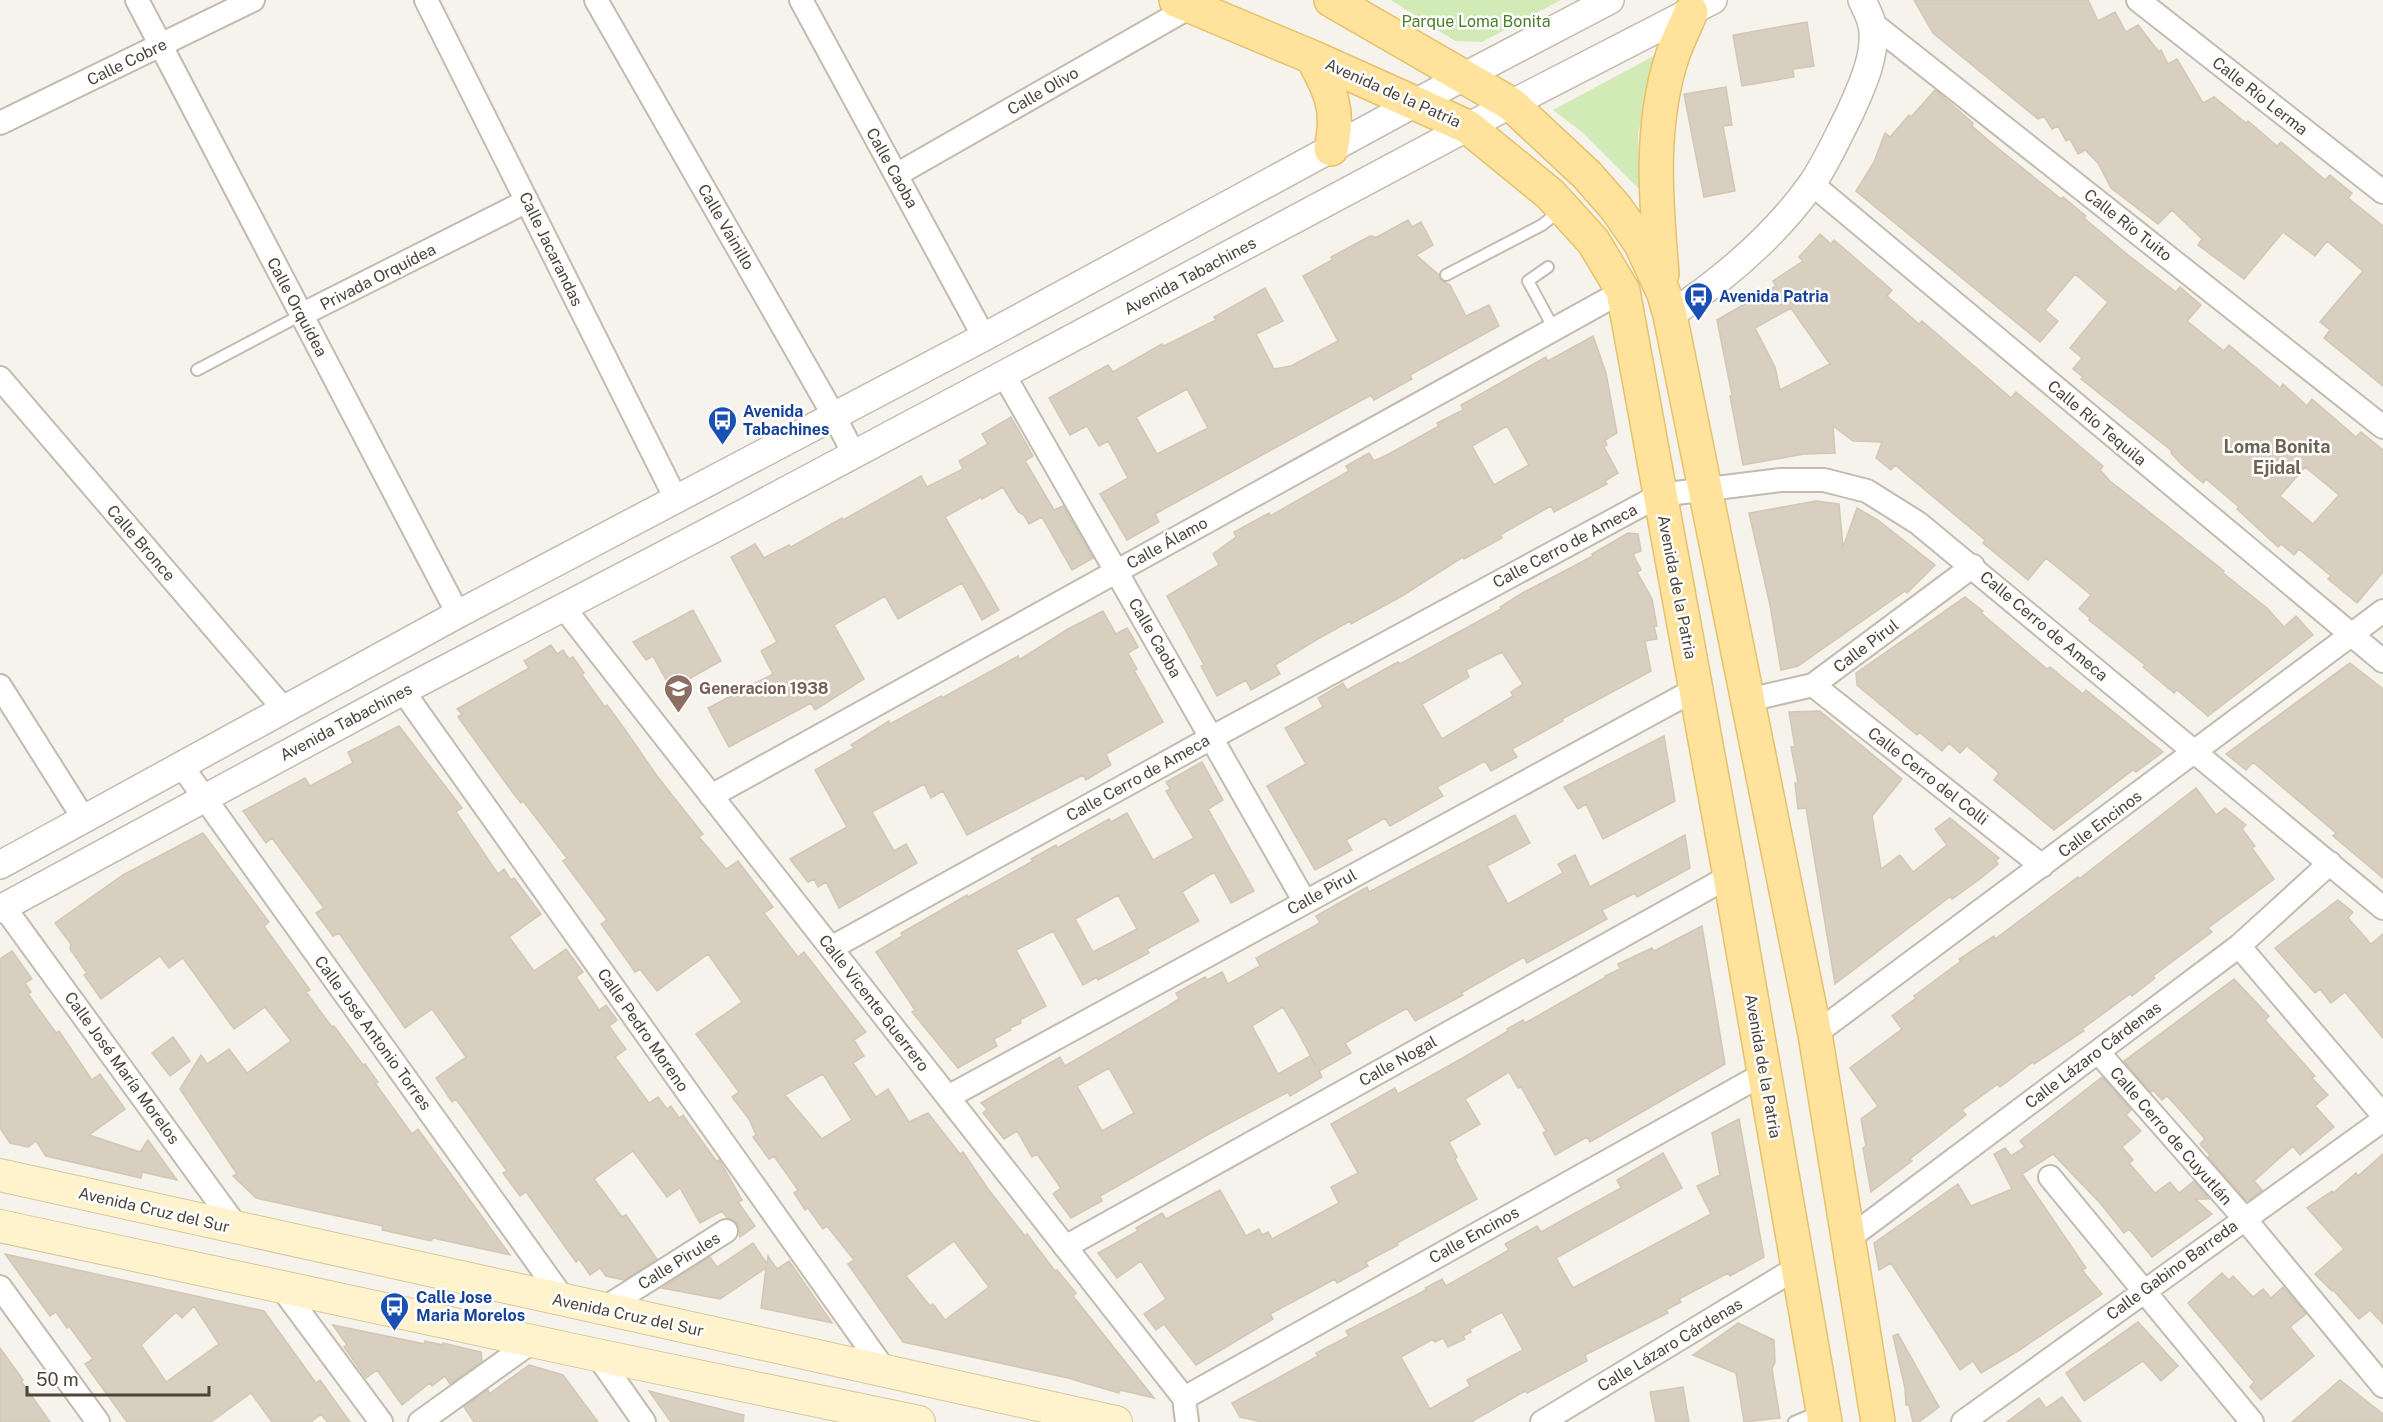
<svg xmlns="http://www.w3.org/2000/svg" width="2383" height="1422" font-family="'Public Sans',sans-serif">
<rect width="100%" height="100%" fill="#f6f3ec"/>
<!-- green -->
<path fill="#d2eab5" d="M1391 0H1561L1482 42 1455 41Z
M1665 50 1650 84 1638 134 1641 191 1582 132 1553 110Z"/>
<!-- building -->
<path fill="#d8cfc1" stroke="#d3c7b4" stroke-width="1.5" fill-rule="evenodd" d="M1914 0H2088L2098 21 2115 12 2126 32 2138 25 2159 52 2161 50 2168 64 2177 59 2203 103 2214 97 2246 123 2248 121 2277 146 2281 142 2325 180 2330 175 2352 193 2348 198 2383 226V386L2324 338 2330 330 2320 322 2363 271 2327 241 2315 256 2283 232 2244 279 2198 245 2202 239 2172 210 2158 224 2111 188 2098 163 2085 150 2078 154 2070 139 2066 141 2058 126 2052 129 2044 116 2038 119 1933 33Z
M1807 22 1814 66 1793 69 1794 77 1742 86 1733 35Z
M1726 87 1732 125 1723 126 1735 191 1704 197 1684 94Z
M1935 90 1973 123 1972 126 1994 145 2061 199 2063 197 2086 216 2084 218 2128 255 2176 292 2180 287 2201 305 2187 321 2224 351 2229 345 2280 388 2283 384 2307 406 2312 399 2356 437 2361 432 2383 450V572L2357 603 2328 579 2331 576 2299 549 2294 555 2281 544 2278 547 2237 509 2239 507 2206 479 2203 483 2181 464 2171 453 2172 451 2081 379 2083 377 2073 369 2082 358 2070 348 2108 302 2075 274 2045 310 2058 321 2040 342 1856 191 1874 162 1885 133 1890 137 1909 115 1911 117ZM2305 467 2339 495 2313 524 2280 496Z
M1408 220 1412 227 1421 222 1433 245 1416 255 1439 275 1442 281 1450 285 1466 316 1489 305 1499 326 1410 375 1412 379 1374 400 1371 395 1155 514 1159 522 1127 540 1100 494 1128 478 1108 441 1099 446 1087 426 1070 435 1049 398 1108 365 1113 372 1162 344 1164 346 1216 320 1214 317 1265 288 1283 321 1256 334 1274 369 1291 366 1338 341 1303 276 1332 260 1331 257 1370 236 1377 237ZM1187 389 1208 428 1157 454 1136 417Z
M1820 234 1831 244 1834 240 1892 290 1887 296 1919 324 1922 321 2011 398 2016 392 2041 413 2103 466 2100 470 2110 481 2224 571 2223 573 2267 608 2284 627 2296 616 2313 635 2208 716 2177 690 2174 693 2143 667 2145 665 2089 620 2090 618 2079 609 2091 595 2046 558 2028 580 1983 543 1985 540 1895 465 1891 470 1876 458 1882 442 1853 441 1833 426 1835 453 1804 454 1743 465 1730 396 1732 395 1717 320 1776 286 1773 281 1803 261 1799 257ZM1791 308 1830 364 1780 390 1775 367 1755 328Z
M1593 336 1606 373 1617 433 1605 440 1607 445 1604 447 1618 473 1605 481 1607 484 1554 512 1551 506 1500 535 1502 538 1464 559 1463 557 1402 596 1351 624 1350 621 1316 640 1275 665 1280 674 1251 690 1246 680 1217 696 1201 666 1204 665 1167 596 1219 565 1213 554 1236 537 1234 532 1269 513 1270 516 1349 471 1346 466 1369 453 1374 461 1389 454 1439 426 1437 423 1463 410 1461 405 1546 357 1548 361ZM1507 426 1529 465 1494 485 1472 446Z
M1011 417 1033 456 1025 461 1054 510 1063 506 1093 558 1072 570 1042 517 1029 524 1024 515 1018 512 1003 487 982 499 981 497 945 517 999 610 982 620 962 583 898 619 885 596 834 625 864 679 815 710 811 703 729 747 708 708 773 674 761 651 777 642 731 557 755 544 764 558 789 545 791 547 842 518 843 520 921 476 927 487 963 469 959 461 988 444 982 434Z
M1816 501 1839 504 1843 547 1857 508 1878 520 1935 565 1907 593 1905 591 1798 666 1781 670 1770 605 1749 513Z
M1628 533 1638 534 1641 551 1633 554 1641 570 1637 572 1652 599 1657 626H1654L1657 639 1645 641 1651 671 1562 719 1563 721 1512 749 1517 757 1491 771 1485 761 1437 787 1443 796 1390 826 1385 818 1346 840 1352 850 1315 870 1267 786 1306 764 1285 728 1323 707 1318 698 1343 683 1347 690 1398 662 1400 664 1501 609 1500 607 1524 592 1593 556 1592 554ZM1502 652 1523 684 1511 692 1513 696 1442 739 1422 704 1469 677 1466 670Z
M1965 597 1983 611 1981 613 2047 669 2050 667 2083 694 2086 690 2163 752 2136 772 2133 770 2054 830 1994 780 1999 773 1967 746 1960 753 1949 743 1942 751 1919 732 1917 735 1857 685 1856 673Z
M693 610 721 661 671 689 653 656 646 660 633 642Z
M1103 611 1116 634 1127 628 1132 636 1138 647 1128 653 1137 669 1134 670 1163 722 1106 754 1111 765 1086 780 1083 775 967 835 943 791 931 798 924 784 872 812 894 851 906 844 917 863 839 908 826 882 818 887 814 879 808 882 790 859 847 827 815 770 854 748 851 745 889 721 890 724 941 696 942 698 1018 656 1019 660 1068 629Z
M551 645 557 654 563 650 569 659 573 657 584 673 582 675 605 707 607 705 626 731 657 776 703 834 699 837 726 869 738 861 773 907 764 913 798 957 804 952 866 1032 854 1040 864 1056 853 1063 876 1097 888 1089 909 1122 928 1113 960 1154 963 1152 988 1189 1025 1236 1027 1234 1055 1271 1057 1270 1076 1293 1073 1296 1154 1398 1120 1390 1119 1393 1068 1378 903 1342 848 1264 854 1260 827 1226 823 1229 808 1208 805 1210 794 1193 798 1190 774 1156 769 1159 753 1137 756 1135 749 1119 732 1097 739 1092 696 1034 742 1002 708 954 657 991 640 969 635 972 601 924 607 920 563 861 567 858 523 801 521 803 513 793 458 717 462 714 457 709 529 668 524 661ZM823 1074 852 1120 822 1139 785 1095ZM954 1241 989 1287 945 1320 933 1304 930 1306 906 1276Z
M2350 663 2383 689V878L2333 836 2336 833 2253 762 2246 770 2226 754Z
M1820 711 1902 779 1872 816 1881 869 1900 855 1913 872 1947 845 1935 829 1950 818 1999 858 1996 861 1998 864 1980 879 1952 899 1951 896 1835 984 1806 808 1798 809 1795 783H1798L1791 747H1795L1789 712Z
M399 726 462 808 456 812 498 874 504 869 511 880 514 878 541 914 509 937 534 971 566 949 583 972 576 977 599 1010 606 1005 617 1020 609 1026 626 1049 615 1057 649 1103 658 1097 667 1109 671 1106 679 1118 683 1115 717 1162 719 1160 721 1163 742 1200 738 1202 755 1226 740 1237 737 1223 727 1218 722 1211 700 1223 680 1188 667 1197 633 1151 594 1179 622 1217 626 1215 657 1259 624 1280 606 1276 600 1268 590 1275 579 1259 576 1262 526 1192 520 1196 503 1173 507 1171 456 1099 452 1102 436 1078 466 1057 432 1009 405 1028 339 933 333 936 316 913 324 908 289 861 272 838 266 843 243 811 305 778 310 786 353 763 348 752Z
M1664 736 1675 801 1603 839 1586 804 1578 809 1564 787Z
M1202 762 1223 800 1208 809 1254 891 1231 903 1214 872 1182 892 1199 921 1147 949 1149 953 1098 980 1097 977 1083 985 1053 931 1016 950 1046 1006 1020 1020 1021 1023 1010 1028 1011 1030 994 1039 997 1046 958 1068 912 1012 915 1010 876 952 902 936 901 933 967 895 968 897 1033 861 1031 859 1056 845 1057 848 1109 819 1111 822 1127 813 1153 860 1194 838 1166 791 1170 789 1166 782ZM1118 895 1137 929 1093 952 1075 919Z
M2196 788 2216 815 2225 808 2246 825 2242 829 2255 846 2252 848 2274 879 2208 928 2212 932 2153 976 2155 978 2132 996 2130 994 2082 1029 2084 1031 2034 1064 2033 1062 2000 1087 1998 1084 1962 1110 1966 1115 1910 1159 1912 1161 1871 1192 1863 1148 1866 1146 1861 1119 1878 1106 1850 1068 1902 1029 1892 1016 1916 998 1914 996 1961 961 1959 959 1994 936 1995 939 2078 877 2079 879Z
M1515 815 1530 843 1487 866 1508 904 1563 873 1558 864 1575 855 1590 887 1685 835 1690 868 1637 897 1635 893 1602 910 1607 919 1527 963 1524 957 1461 993 1463 995 1415 1021 1407 1008 1345 1043 1351 1053 1319 1071 1322 1077 1290 1096 1288 1092 1209 1134 1100 1196 1102 1201 1071 1218 1053 1194 1061 1188 1037 1154 1032 1157 1017 1131 1004 1139 983 1113 987 1109 981 1103 1060 1057 1065 1066 1168 1006 1179 999 1176 993 1205 977 1207 980 1222 972 1228 984 1260 966 1256 958 1320 923 1316 916 1367 887 1369 892ZM1283 1007 1296 1029 1316 1066 1310 1056 1278 1074 1252 1026ZM1109 1068 1134 1113 1102 1131 1077 1086Z
M203 833 269 922 264 926 266 929 310 990 306 992 332 1027 334 1026 363 1065 365 1064 378 1082 375 1083 412 1134 418 1129 510 1255 433 1238 431 1241 382 1230 383 1226 256 1198 233 1176 237 1174 180 1089 201 1055 207 1064 229 1049 247 1073 291 1041 265 1007 234 1029 183 958 169 968 160 956 101 999 84 975 87 973 70 949 71 944 55 923 123 875Z
M2338 900 2353 912 2348 918 2371 944 2383 934V1038L2345 992 2331 1003 2320 989 2315 993 2275 948Z
M1702 926 1725 1064 1590 1142 1587 1137 1555 1155 1543 1133 1546 1131 1521 1087 1518 1088 1509 1072 1465 1099 1480 1124 1449 1142 1457 1157 1455 1159 1477 1199 1397 1243 1398 1245 1366 1262 1368 1266 1337 1283 1335 1279 1270 1314 1273 1319 1196 1365 1164 1324 1156 1330 1144 1314 1166 1299 1141 1261 1117 1278 1098 1253 1138 1231 1136 1228 1162 1213 1166 1219 1220 1190 1246 1236 1259 1229 1262 1235 1268 1232 1272 1239 1339 1203 1331 1187 1358 1173 1331 1124 1395 1088 1398 1094 1461 1059 1508 1031 1507 1029 1523 1020 1525 1023 1606 977 1605 976 1620 969 1618 964 1652 948 1654 951Z
M12 951 32 979 25 983 31 992 28 994 56 1033 59 1031 92 1080 100 1074 125 1109 89 1135 140 1152 148 1140 177 1180 142 1172 141 1178 46 1156 36 1141 28 1147 10 1143 0 1128V959Z
M2234 979 2269 1016 2265 1020 2315 1076 2312 1078 2328 1095 2315 1106 2334 1127 2300 1155 2293 1146 2254 1181 2262 1190 2249 1200H2246L2208 1157 2210 1155 2200 1144 2205 1139 2179 1109 2167 1096 2162 1100 2153 1090 2151 1092 2124 1061Z
M173 1037 190 1061 170 1076 152 1053Z
M2102 1077 2131 1110 2126 1115 2141 1131 2122 1147 2133 1160 2129 1163 2155 1193 2170 1182 2179 1193 2194 1181 2209 1199H2195L2212 1214 2152 1257 2129 1229 2124 1233 2101 1204 2053 1154 2022 1174 2086 1268 2082 1270 2102 1294 2018 1351 1981 1373 1973 1361 1960 1370 1891 1263 1879 1270 1874 1243 1958 1184 1971 1206 2012 1189 1994 1154 2005 1148 2011 1156 2025 1147 2020 1141Z
M1739 1119 1764 1257 1730 1276 1728 1273 1679 1299 1681 1302 1666 1310 1668 1313 1585 1355 1587 1361 1527 1393 1525 1391 1471 1422H1262L1240 1417 1232 1403 1318 1356 1316 1353 1349 1336 1346 1331 1426 1290 1425 1288 1442 1279 1446 1286 1509 1250 1505 1244 1537 1226 1541 1232 1621 1188 1617 1180 1663 1153 1682 1188 1556 1258 1573 1288 1711 1214 1697 1186 1720 1175 1712 1133ZM1502 1312 1523 1350 1467 1380 1470 1386 1430 1409 1401 1357 1433 1339 1435 1342 1443 1338 1448 1347 1465 1339 1463 1336 1471 1332 1470 1329Z
M2383 1154V1324L2370 1310 2359 1319 2333 1290 2332 1291 2315 1274 2344 1249 2307 1208 2332 1191 2333 1193 2356 1173 2358 1176Z
M753 1243 767 1264 768 1256 777 1269 789 1261 832 1323 761 1308 766 1268 720 1299 662 1288 710 1257 717 1267Z
M5 1254 264 1311 316 1383 320 1380 350 1422H327L321 1414 311 1422H272L251 1393 211 1422H127L85 1364 93 1359 69 1326 67 1328 56 1312 50 1316ZM194 1306 219 1344 166 1382 141 1345 176 1312 182 1318Z
M2222 1273 2229 1280 2233 1276 2253 1297 2263 1289 2271 1298 2283 1287 2306 1314 2290 1327 2314 1356 2261 1400 2250 1387 2254 1382 2188 1303Z
M2138 1322 2178 1366 2161 1381 2143 1361 2084 1401 2066 1373Z
M1738 1323 1774 1340 1775 1362 1772 1369 1780 1418 1744 1422 1736 1373 1693 1355Z
M333 1325 425 1344V1341L443 1345V1343L481 1352 482 1361 450 1384 445 1376 432 1386 430 1383 402 1405 377 1370 366 1378 344 1347 347 1345Z
M1898 1334 1939 1407 1919 1422H1913L1909 1405H1906L1905 1388 1893 1336Z
M0 1348 23 1380 21 1381 50 1422H0Z
M529 1365 563 1375 598 1422H474L464 1407 488 1390 489 1394Z
M2340 1380 2383 1414V1422H2292Z
M1683 1387 1689 1422H1656L1650 1392Z
M649 1391 744 1415 743 1422H671Z
M2062 1397 2081 1422H2007L2039 1398 2046 1408Z"/>
<g fill="none" stroke-linecap="round" stroke-linejoin="round">
<defs>
<path id="service" d="M1548 267 1528 281 1554 329
M1446 275 1542 225 1561 210
M197 370 301 315
M1794 1422 1820 1411"/>
<path id="minor" d="M137 0 458 614
M426 0 676 499
M596 0 834 416 854 454
M801 0 984 337
M2138 0 2383 192
M1872 23 2383 427
M0 123 253 0
M896 175 1190 7
M1812 184 2383 661
M301 315 527 201
M1004 375 1305 902
M0 378 283 708
M564 608 1184 1398
M1813 685 2042 866
M0 686 84 819
M403 691 884 1369
M1748 700 1813 685 1973 566
M181 765 565 1301
M711 796 1623 291
M4 907 239 1230
M2239 946 2383 1115
M831 948 1211 738 1660 495 1781 480H1824L1867 491 1918 523 2383 908
M1815 1034 2383 611
M2098 1052 2244 1218 2383 1386
M948 1097 1696 689
M2050 1177 2252 1422
M1848 1239 2239 946 2330 863
M1065 1247 1730 876
M0 1287 98 1422
M281 1287 381 1422
M603 1309 726 1231
M597 1355 644 1422
M1184 1398 1765 1073
M1184 1398 1187 1422
M420 1422 533 1341
M1542 1422 1798 1267
M1963 1422 2383 1120"/>
<path id="tertiary" d="M1670 315C1724 279 1773 238 1811 185 1826 164 1836 140 1848 117 1860 91 1880 50 1871 21 1869 14 1865 7 1862 0
M0 865 458 614 984 337 1465 76 1610 0
M0 909 403 691 744 513 1511 104 1713 0"/>
<path id="secondary" d="M0 1175C372 1260 745 1337 1116 1422
M0 1226 597 1355 919 1422"/>
<path id="primary" d="M1176 0 1312 57 1468 127 1550 194 1593 241 1623 291 1730 876 1825 1422
M1331 0 1511 104 1587 175 1616 208 1641 244 1664 294 1670 315 1815 1034 1878 1422
M1312 57C1331 91 1340 110 1331 149
M1662 274C1656 202 1649 125 1673 54 1678 40 1685 26 1691 12"/>
</defs>
<!-- service casing -->
<use href="#service" stroke="#c2bbae" stroke-width="14"/>
<!-- minor casing -->
<use href="#minor" stroke="#c2bbae" stroke-width="26"/>
<!-- tertiary casing -->
<use href="#tertiary" stroke="#c2bbae" stroke-width="30"/>
<!-- secondary casing -->
<use href="#secondary" stroke="#d6c79b" stroke-width="34"/>
<!-- primary casing -->
<use href="#primary" stroke="#e6c16a" stroke-width="36"/>
<!-- service -->
<use href="#service" stroke="#fff" stroke-width="10"/>
<!-- minor -->
<use href="#minor" stroke="#fff" stroke-width="22"/>
<!-- tertiary -->
<use href="#tertiary" stroke="#fff" stroke-width="27"/>
<!-- secondary -->
<use href="#secondary" stroke="#fff3cd" stroke-width="32"/>
<!-- primary -->
<use href="#primary" stroke="#ffe39c" stroke-width="33"/>
</g>
<!-- icons -->
<defs>
<symbol id="bus-pin" viewBox="-11 -11 22 30"><path d="M0 17L-7.5 6A9.5 9.5 0 1 1 7.5 6Z" fill="#1a4fb4" stroke="#fff"/><path d="M-5-6H5V4H4V6H2V4H-2V6H-4V4H-5ZM-3.5-4V0h7V-4ZM-3.5 1.2v1.5H-2V1.2ZM2 1.2v1.5H3.5V1.2Z" fill="#fff"/></symbol>
<symbol id="school-pin" viewBox="-11 -11 22 30"><path d="M0 17L-7.5 6A9.5 9.5 0 1 1 7.5 6Z" fill="#8d6e63" stroke="#fff"/><path d="M0-5L7-2L0 1L-7-2ZM-4 1L0 2.5L4 1V4Q0 6-4 4Z" fill="#fff"/></symbol>
</defs>
<g fill-rule="evenodd">
<use href="#bus-pin" x="1682" y="280" width="33" height="45"/>
<use href="#bus-pin" x="706" y="404" width="33" height="45"/>
<use href="#school-pin" x="662" y="672" width="33" height="45"/>
<use href="#bus-pin" x="378" y="1290" width="33" height="45"/>
</g>
<g text-anchor="middle" dominant-baseline="central" stroke-width="5" stroke-linejoin="round" paint-order="stroke">
<!-- park labels -->
<g font-size="16" fill="#4a7f2a" stroke="#fff">
<text x="1476" y="21">Parque Loma Bonita</text>
</g>
<!-- street labels -->
<g font-size="16" fill="#4b4439" stroke="#fff">
<text transform="translate(127 62) rotate(-26)">Calle Cobre</text>
<text transform="translate(1043 91) rotate(-30)">Calle Olivo</text>
<text transform="translate(1393 93) rotate(24)">Avenida de la Patria</text>
<text transform="translate(2260 96) rotate(38)">Calle Río Lerma</text>
<text transform="translate(892 168) rotate(61)">Calle Caoba</text>
<text transform="translate(2128 225) rotate(38)">Calle Río Tuito</text>
<text transform="translate(726 227) rotate(60)">Calle Vainillo</text>
<text transform="translate(551 249) rotate(64)">Calle Jacarandas</text>
<text transform="translate(1190 276) rotate(-28)">Avenida Tabachines</text>
<text transform="translate(378 277) rotate(-27)">Privada Orquídea</text>
<text transform="translate(297 307) rotate(62)">Calle Orquídea</text>
<text transform="translate(2097 423) rotate(40)">Calle Río Tequila</text>
<text transform="translate(141 543) rotate(49)">Calle Bronce</text>
<text transform="translate(1167 543) rotate(-29)">Calle Álamo</text>
<text transform="translate(1565 546) rotate(-28)">Calle Cerro de Ameca</text>
<text transform="translate(1677 587) rotate(79)">Avenida de la Patria</text>
<text transform="translate(2044 626) rotate(40)">Calle Cerro de Ameca</text>
<text transform="translate(1155 638) rotate(60)">Calle Caoba</text>
<text transform="translate(1866 646) rotate(-37)">Calle Pirul</text>
<text transform="translate(346 722) rotate(-28)">Avenida Tabachines</text>
<text transform="translate(1928 776) rotate(38)">Calle Cerro del Colli</text>
<text transform="translate(1138 778) rotate(-29)">Calle Cerro de Ameca</text>
<text transform="translate(2100 824) rotate(-37)">Calle Encinos</text>
<text transform="translate(1322 892) rotate(-29)">Calle Pirul</text>
<text transform="translate(874 1003) rotate(52)">Calle Vicente Guerrero</text>
<text transform="translate(643 1030) rotate(55)">Calle Pedro Moreno</text>
<text transform="translate(373 1033) rotate(54)">Calle José Antonio Torres</text>
<text transform="translate(2093 1055) rotate(-37)">Calle Lázaro Cárdenas</text>
<text transform="translate(1398 1061) rotate(-29)">Calle Nogal</text>
<text transform="translate(1763 1066) rotate(80)">Avenida de la Patria</text>
<text transform="translate(122 1068) rotate(54)">Calle José María Morelos</text>
<text transform="translate(2171 1136) rotate(49)">Calle Cerro de Cuyutlán</text>
<text transform="translate(154 1210) rotate(13)">Avenida Cruz del Sur</text>
<text transform="translate(1474 1235) rotate(-29)">Calle Encinos</text>
<text transform="translate(679 1261) rotate(-32)">Calle Pirules</text>
<text transform="translate(2172 1270) rotate(-36)">Calle Gabino Barreda</text>
<text transform="translate(628 1315) rotate(12)">Avenida Cruz del Sur</text>
<text transform="translate(1670 1345) rotate(-31)">Calle Lázaro Cárdenas</text>
</g>
<!-- transit labels -->
<g font-size="16" font-weight="bold" fill="#164399" stroke="#fff" text-anchor="start">
<text x="1719" y="296">Avenida Patria</text>
<text x="743" y="411">Avenida<tspan x="743" dy="18">Tabachines</tspan></text>
<text x="416" y="1297">Calle Jose<tspan x="416" dy="18">Maria Morelos</tspan></text>
</g>
<!-- education labels -->
<g font-size="16" font-weight="bold" fill="#785e54" stroke="#fff" text-anchor="start">
<text x="699" y="688">Generacion 1938</text>
</g>
<!-- neighbourhood labels -->
<g font-size="18" font-weight="bold" fill="#6e6250" stroke="#fff">
<text x="2277" y="446">Loma Bonita<tspan x="2277" dy="21">Ejidal</tspan></text>
</g>
</g>
<!-- scale -->
<path d="M27 1386v9h182v-9" fill="none" stroke="#4b4439" stroke-width="3"/>
<text x="36" y="1386" font-size="18" fill="#4b4439" stroke="#ffffff" stroke-width="4.5" paint-order="stroke">50 m</text>
</svg>
